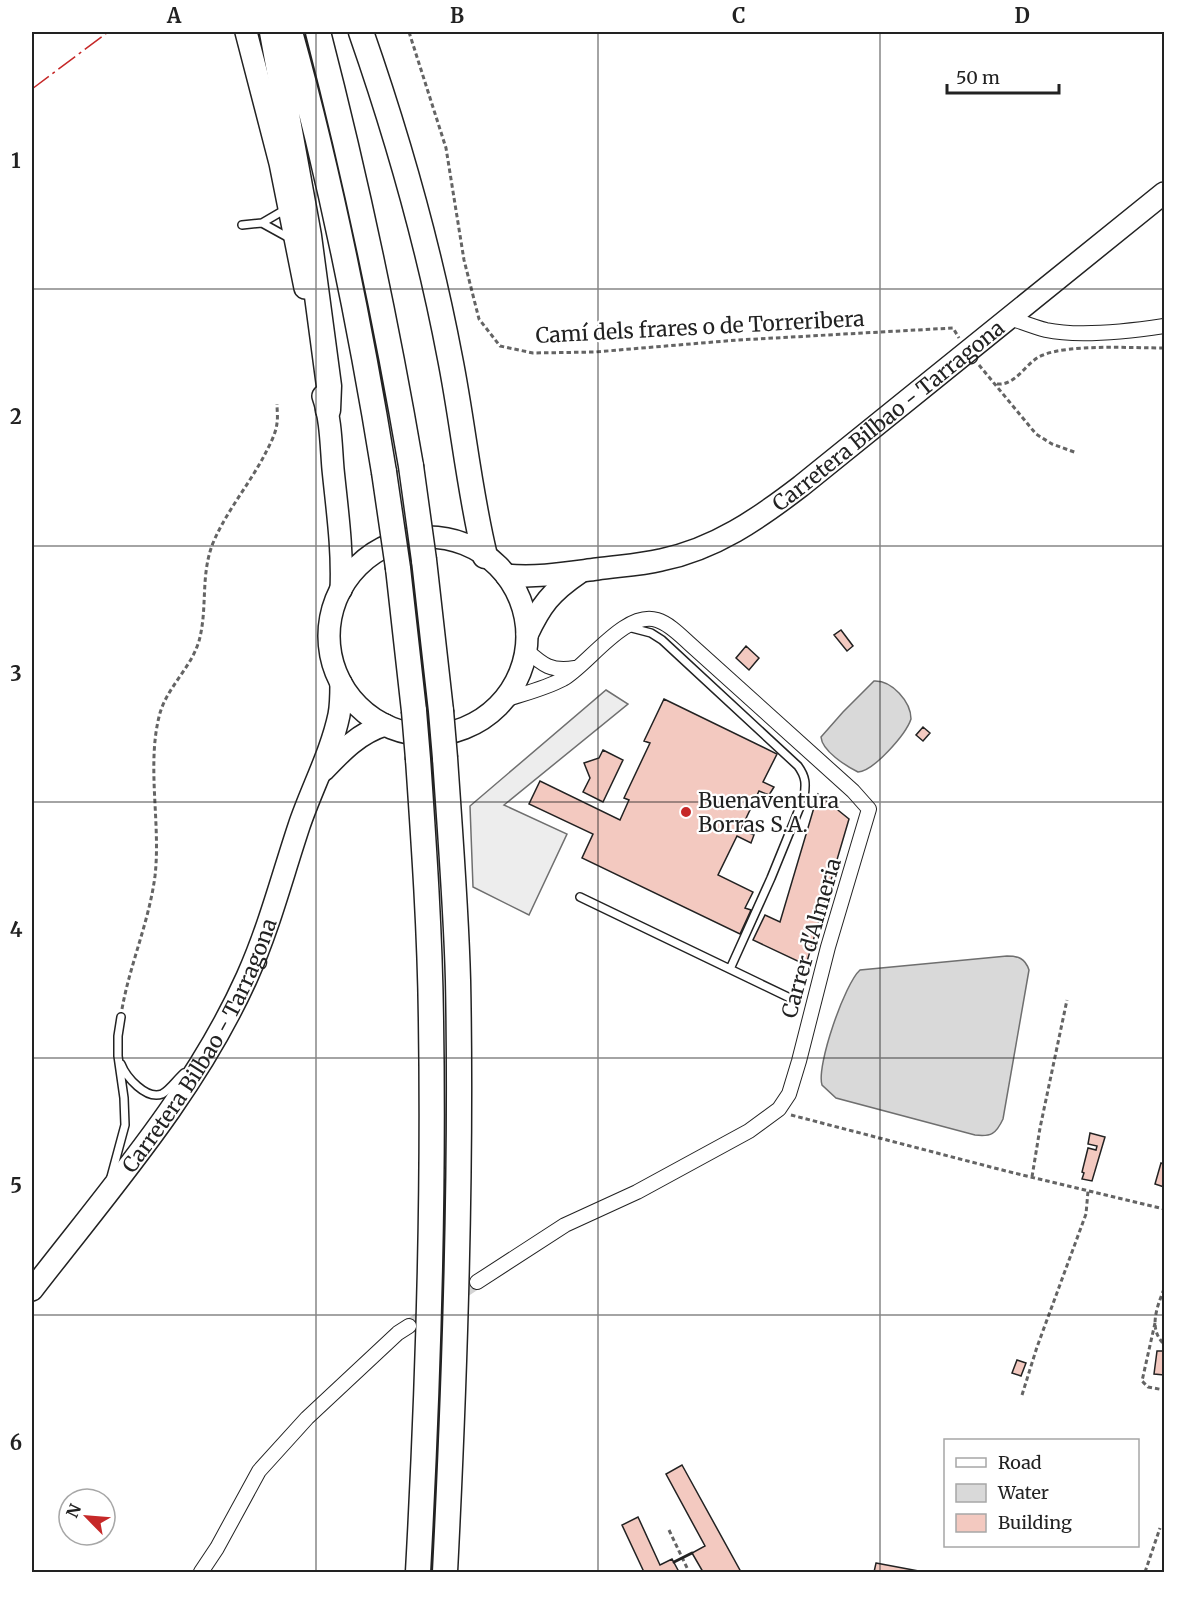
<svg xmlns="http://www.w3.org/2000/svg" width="1196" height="1604" font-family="Merriweather,serif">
<rect width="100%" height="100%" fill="#fff"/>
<!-- parking -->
<path fill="#ededed" stroke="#6f6f6f" stroke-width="1.5" d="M606 690 628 704 504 805 567 834 529 915 473 887 470 806Z"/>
<!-- water -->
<path fill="#d9d9d9" stroke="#6f6f6f" stroke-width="1.5" d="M874 681C892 680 911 702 911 719 906 734 874 771 858 772 846 766 822 751 821 737L843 712Z
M1007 956C1018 956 1025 958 1029 970L1003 1119C996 1134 991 1137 975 1135L836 1098 822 1085C816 1066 845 983 860 970Z"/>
<!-- building -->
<path fill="#f3c9c0" stroke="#222" stroke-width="1.5" d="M841 630 853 646 847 651 834 635Z
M746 646 759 658 749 670 736 658Z
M664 699 777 754 763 782 774 787 769 795 759 791 741 829 754 835 751 843 737 836 718 875 753 892 745 908 751 910 740 934 582 858 593 834 529 804 540 781 620 820 629 800 624 798 650 743 644 741Z
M923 727 930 733 923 741 916 735Z
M603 750 623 760 603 802 583 792 590 778 584 763 599 758Z
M818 794 849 819 806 965 753 940 765 915 780 922Z
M1090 1133 1105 1137 1092 1181 1082 1179 1084 1173 1082 1172 1088 1148 1096 1150 1097 1146 1088 1144Z
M1161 1163 1164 1164V1187L1155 1184Z
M1157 1351H1164V1375L1154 1374Z
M1017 1360 1026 1363 1021 1376 1012 1373Z
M682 1465 741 1572H703L692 1553 705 1546 666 1474Z
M638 1517 660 1565 672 1559 679 1572H644L622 1525Z
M876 1563 924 1572H874Z"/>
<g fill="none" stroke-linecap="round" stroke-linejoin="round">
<!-- street-tunnel -->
<path stroke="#d3d3d3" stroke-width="14" stroke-dasharray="14 7" stroke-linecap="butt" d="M409 1326 477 1282"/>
<defs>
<path id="lane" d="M262 223 291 239
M242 225 262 223 286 209
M628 627 651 633 662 640 798 766C806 777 806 784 804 797L771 878 730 969
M580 897 790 998
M121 1064C126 1077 146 1100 162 1094 170 1090 177 1079 184 1073
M111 1177 125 1125 124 1098 118 1056V1036L121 1017"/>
<path id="street" d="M1010 318C1022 322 1034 327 1046 330 1079 337 1131 331 1164 326
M526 650C543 665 551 672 575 668
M477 1282 565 1225 637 1192 749 1131 779 1109 789 1094 799 1061 828 947 869 809 853 791 691 645C681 636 670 624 657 620 625 610 588 665 563 679 544 689 522 694 502 701
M201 1572 217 1548 259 1471 307 1418 398 1333 409 1326"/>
<g id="primary">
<path d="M246 32 280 163 305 288"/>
<path d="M323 396C331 419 331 445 333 469 337 509 343 550 341 590"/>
<circle cx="428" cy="636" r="99"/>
<path id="s1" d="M506 575C537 578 566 573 597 569 618 566 640 565 661 560 715 549 758 519 801 486L1164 193"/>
<path d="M527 635C541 605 551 592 579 573"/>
<path d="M324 770C342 751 359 733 385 725"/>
<path id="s2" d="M32 1290C109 1190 195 1093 247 977 269 928 282 877 299 826 311 790 331 753 339 715 341 705 341 694 341 683"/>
</g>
<path id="highway" d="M272 32 309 236 329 386 328 410
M290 32C330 176 360 324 384 472
M318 32C355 175 386 320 411 466
M361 32C398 138 429 247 450 358 463 423 469 491 485 556
M424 560 441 711
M398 568 414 711
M418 1572C428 1389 434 1205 431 1021 430 933 424 846 418 759
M445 1572C455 1375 462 1177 458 980 456 906 450 832 445 758"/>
</defs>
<!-- lane casing -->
<use href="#lane" stroke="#222" stroke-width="10"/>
<!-- street casing -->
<use href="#street" stroke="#222" stroke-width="16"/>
<!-- primary casing -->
<use href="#primary" stroke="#222" stroke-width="24"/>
<!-- highway casing -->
<use href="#highway" stroke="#222" stroke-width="27"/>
<!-- path -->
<path stroke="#646464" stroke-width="3" stroke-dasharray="4.5 3" stroke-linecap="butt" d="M409 32 446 148 464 260 479 319 500 346 533 353 595 352 738 340 953 328 959 338
M979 365 1036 434 1052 444 1077 453
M997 384C1017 386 1026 361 1043 355 1070 344 1133 348 1164 348
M122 1009C130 964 149 922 155 876 161 823 146 764 160 713 168 686 191 668 199 641 208 608 200 576 213 543 226 512 248 486 264 456 269 446 276 434 277 423 278 417 277 410 277 404
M791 1115 1006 1171 1164 1209
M1032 1177 1040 1128 1067 1000
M1164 1289C1157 1307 1148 1329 1164 1344
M1155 1323 1142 1381 1148 1387 1164 1390
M1022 1395 1037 1347 1086 1214 1088 1191
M669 1530 689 1572
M1145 1572 1160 1528"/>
<!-- lane -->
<use href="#lane" stroke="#fff" stroke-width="7"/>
<!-- street -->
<use href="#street" stroke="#fff" stroke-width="14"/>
<!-- primary -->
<use href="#primary" stroke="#fff" stroke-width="21"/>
<!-- highway -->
<use href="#highway" stroke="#fff" stroke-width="24"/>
<defs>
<path id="highway-bridge" d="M411 466 424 560
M384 472 398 568
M414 711 418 759
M441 711 445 758"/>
</defs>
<!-- highway-bridge casing -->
<use href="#highway-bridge" stroke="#222" stroke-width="27" stroke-linecap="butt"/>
<!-- highway-bridge -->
<use href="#highway-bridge" stroke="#fff" stroke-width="24"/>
<!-- wall -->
<path stroke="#222" stroke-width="3" d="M674 1562 692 1553"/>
<!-- power -->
<path stroke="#c62828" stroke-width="1.5" stroke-dasharray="21 4.5 3 4.5" stroke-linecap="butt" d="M32 89 108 32"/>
</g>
<!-- grid -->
<path fill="none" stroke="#222" stroke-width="1.5" stroke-opacity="0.55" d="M316 32V1572M598 32V1572M880 32V1572M32 289H1164M32 546H1164M32 802H1164M32 1058H1164M32 1315H1164"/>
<!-- markers -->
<circle fill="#c62828" stroke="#fff" stroke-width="2" cx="686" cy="812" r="6"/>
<g text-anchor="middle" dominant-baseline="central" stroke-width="4.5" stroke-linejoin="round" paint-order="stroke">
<!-- street labels -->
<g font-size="21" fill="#222" stroke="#fff">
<text transform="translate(700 327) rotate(-3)">Camí dels frares o de Torreribera</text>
<text stroke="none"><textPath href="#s1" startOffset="428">Carretera Bilbao - Tarragona</textPath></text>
<text transform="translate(811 938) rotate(-74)">Carrer d'Almeria</text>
<text stroke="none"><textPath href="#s2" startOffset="298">Carretera Bilbao - Tarragona</textPath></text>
</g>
<!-- poi labels -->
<g font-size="21" fill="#222" stroke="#fff" text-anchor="start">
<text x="698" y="800">Buenaventura<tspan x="698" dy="24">Borras S.A.</tspan></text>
</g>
</g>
<!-- border -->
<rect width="1196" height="1604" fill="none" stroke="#ffffff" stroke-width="66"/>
<!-- legend -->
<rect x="944" y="1439" width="195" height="108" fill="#ffffff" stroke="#a7a7a7" stroke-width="1.5"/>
<rect x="956" y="1458" width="30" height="9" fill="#ffffff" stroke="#a7a7a7" stroke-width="1.5"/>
<text x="998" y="1469" font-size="18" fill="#222222">Road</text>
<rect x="956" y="1484" width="30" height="18" fill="#d9d9d9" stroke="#a7a7a7" stroke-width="1.5"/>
<text x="998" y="1499" font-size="18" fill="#222222">Water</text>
<rect x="956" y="1514" width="30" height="18" fill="#f3c9c0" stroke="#a7a7a7" stroke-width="1.5"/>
<text x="998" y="1529" font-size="18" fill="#222222">Building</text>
<!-- north arrow -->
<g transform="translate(87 1517) rotate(295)"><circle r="28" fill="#ffffff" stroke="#a7a7a7" stroke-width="1.5"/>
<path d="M0-4.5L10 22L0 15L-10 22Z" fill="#c62828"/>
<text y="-9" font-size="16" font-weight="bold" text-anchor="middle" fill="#222222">N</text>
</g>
<!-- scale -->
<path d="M947 84v9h112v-9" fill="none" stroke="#222222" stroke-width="3"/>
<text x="956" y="84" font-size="18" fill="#222222" stroke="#ffffff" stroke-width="4.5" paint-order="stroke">50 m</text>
<rect x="33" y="33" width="1130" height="1538" fill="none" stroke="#222" stroke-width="2"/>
<g font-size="20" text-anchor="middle" font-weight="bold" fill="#222">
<text x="174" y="23">A</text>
<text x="457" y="23">B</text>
<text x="739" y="23">C</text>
<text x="1022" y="23">D</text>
<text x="16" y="168">1</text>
<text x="16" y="424">2</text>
<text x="16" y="681">3</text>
<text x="16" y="937">4</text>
<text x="16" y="1193">5</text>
<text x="16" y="1450">6</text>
</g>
</svg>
